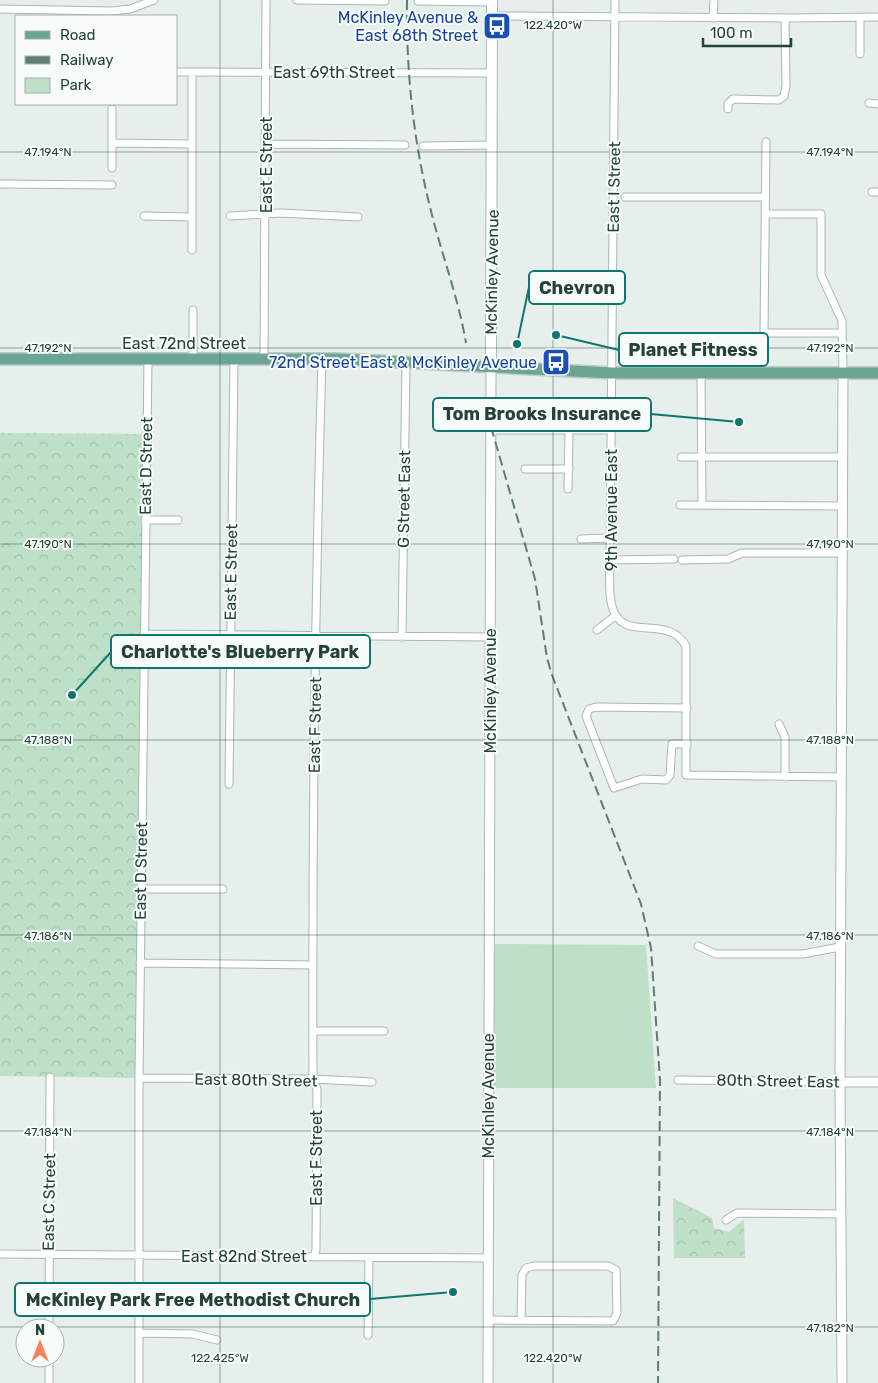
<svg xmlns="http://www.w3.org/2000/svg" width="878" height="1383" font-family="Rubik,sans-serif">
<defs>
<pattern id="forest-crowns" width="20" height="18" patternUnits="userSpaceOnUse" patternTransform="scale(1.25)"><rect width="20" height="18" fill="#bfe0c8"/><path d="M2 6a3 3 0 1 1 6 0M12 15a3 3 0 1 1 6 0" fill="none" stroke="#a4c1ad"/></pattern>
</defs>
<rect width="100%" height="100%" fill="#e6efeb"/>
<!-- green -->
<path fill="#bfe0c8" d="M492 944 646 945 656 1088H492Z"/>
<!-- forest -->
<path fill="url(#forest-crowns)" d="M0 433 146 434 139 1078 0 1076Z
M673 1198 712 1218 714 1228 729 1232 744 1219 745 1258H674Z"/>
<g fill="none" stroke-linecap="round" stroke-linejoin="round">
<defs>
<path id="minor" d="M297 0 385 1
M615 0 610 560C610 574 608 592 612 606 622 645 667 612 686 646V775L841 777
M418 1 492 2
M0 9 112 11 130 9 154 0
M493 16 789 18 878 17
M713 18 714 0
M860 18V54
M176 72 493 73
M869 103 878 104
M112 109V168
M728 109V104L733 99 779 100 784 96 786 86 785 18
M766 142 764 333H842
M112 143 192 144
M266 144 405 145
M423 146 493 145
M0 184 112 185
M872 192H878
M625 197H765
M765 214H821V275L842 321 843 373
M144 216 192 217
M230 216 281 213 358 217
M192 250V72
M193 359V310
M264 359 266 0
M701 373 702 505
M491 430H612
M681 457H843
M525 469H569
M568 489 569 431
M680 505 843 506
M145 520H178
M581 539 610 538
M610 560 674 559
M682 560 728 559 742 553H843
M597 630 615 616
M144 634 490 637
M402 637 406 362
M779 724 785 737V777
M687 744H672L670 775 666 780 642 779 614 788 586 716 589 709 596 707 687 708
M229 784 234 359
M141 889H223
M698 946 716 954H803L840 947
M140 963 313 965
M313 1031H384
M139 1078 313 1079 372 1082
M678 1080 840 1082
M726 1220 737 1213 841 1214
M0 1254 489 1258
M314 1257 316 1250 317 1089 313 1079C312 839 315 599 322 359
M488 1320 613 1321 617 1313 616 1270 608 1266H534L526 1268 522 1275 521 1319
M49 1328 50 1077
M140 1333 193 1334 217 1340
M368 1335 369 1258
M49 1358V1383
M139 1383V1078L148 359"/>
<path id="tertiary" d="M840 1082H878
M488 1383 491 368
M842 1383 840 1082 843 373"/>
<path id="secondary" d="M491 368 492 0"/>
<path id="primary" d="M0 359H338L612 373H878"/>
</defs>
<!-- minor casing -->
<use href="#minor" stroke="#a8b8b2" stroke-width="9"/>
<!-- tertiary casing -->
<use href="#tertiary" stroke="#a8b8b2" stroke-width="11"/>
<!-- secondary casing -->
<use href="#secondary" stroke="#a4bbb3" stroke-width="12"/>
<!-- primary casing -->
<use href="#primary" stroke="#c2cac8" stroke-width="14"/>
<!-- minor -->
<use href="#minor" stroke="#fff" stroke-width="7"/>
<!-- tertiary -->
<use href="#tertiary" stroke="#fff" stroke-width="9"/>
<!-- secondary -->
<use href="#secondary" stroke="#fff" stroke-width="10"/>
<!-- primary -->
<use href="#primary" stroke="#6aa596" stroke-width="11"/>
<!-- rail -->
<path stroke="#5f7d75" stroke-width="2" stroke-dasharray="10 5" stroke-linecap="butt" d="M407 0C406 70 413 139 430 207 441 253 458 296 466 343
M491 427 535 579 547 658 552 675 641 904 651 948 660 1080 658 1383"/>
</g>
<!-- ticks -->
<path fill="none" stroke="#24423a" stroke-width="1" stroke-opacity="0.45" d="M220 0V1383M553 0V1383M0 152H878M0 348H878M0 544H878M0 740H878M0 935H878M0 1131H878M0 1327H878"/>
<!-- icons -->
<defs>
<symbol id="bus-square" viewBox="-11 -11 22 22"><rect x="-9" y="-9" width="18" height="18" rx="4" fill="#1a4fb4" stroke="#f7fbf9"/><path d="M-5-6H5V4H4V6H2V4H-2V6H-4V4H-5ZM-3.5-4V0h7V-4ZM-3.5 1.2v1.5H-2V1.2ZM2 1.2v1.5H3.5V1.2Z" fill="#fff"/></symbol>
</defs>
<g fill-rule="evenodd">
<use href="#bus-square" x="481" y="10" width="32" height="32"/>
<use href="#bus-square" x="540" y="346" width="32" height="32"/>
</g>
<g text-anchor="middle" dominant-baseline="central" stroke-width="4" stroke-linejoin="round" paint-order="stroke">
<!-- transit labels -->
<g font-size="16" fill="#164399" stroke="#f7fbf9" text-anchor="end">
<text x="478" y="17">McKinley Avenue &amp;<tspan x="478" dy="18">East 68th Street</tspan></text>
<text x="537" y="362">72nd Street East &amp; McKinley Avenue</text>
</g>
<!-- street labels -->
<g font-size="16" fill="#24423a" stroke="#f7fbf9">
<text x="334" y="72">East 69th Street</text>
<text transform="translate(266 165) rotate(-90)">East E Street</text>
<text transform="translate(614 187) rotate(-89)">East I Street</text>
<text transform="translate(492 272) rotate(-89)">McKinley Avenue</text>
<text x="184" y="343">East 72nd Street</text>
<text transform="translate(146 466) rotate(-89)">East D Street</text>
<text transform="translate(404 499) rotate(-89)">G Street East</text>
<text transform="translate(611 510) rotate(-90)">9th Avenue East</text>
<text transform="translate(231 572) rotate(-89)">East E Street</text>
<text transform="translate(490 691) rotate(-90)">McKinley Avenue</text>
<text transform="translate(315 725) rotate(-89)">East F Street</text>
<text transform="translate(141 871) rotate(-89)">East D Street</text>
<text transform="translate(256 1080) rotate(1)">East 80th Street</text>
<text transform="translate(778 1081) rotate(1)">80th Street East</text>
<text transform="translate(488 1096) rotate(-90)">McKinley Avenue</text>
<text transform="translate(316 1158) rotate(-90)">East F Street</text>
<text transform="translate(49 1202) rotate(-89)">East C Street</text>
<text x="244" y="1256">East 82nd Street</text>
</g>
</g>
<g font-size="12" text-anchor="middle" fill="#24423a" stroke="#f7fbf9" stroke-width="4" stroke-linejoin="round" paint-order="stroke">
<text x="553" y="29">122.420°W</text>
<text x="48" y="156">47.194°N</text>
<text x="830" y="156">47.194°N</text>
<text x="48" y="352">47.192°N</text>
<text x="830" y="352">47.192°N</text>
<text x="48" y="548">47.190°N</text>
<text x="830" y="548">47.190°N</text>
<text x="48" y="744">47.188°N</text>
<text x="830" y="744">47.188°N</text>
<text x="48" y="940">47.186°N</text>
<text x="830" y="940">47.186°N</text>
<text x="48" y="1136">47.184°N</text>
<text x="830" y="1136">47.184°N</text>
<text x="830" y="1332">47.182°N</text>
<text x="220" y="1362">122.425°W</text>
<text x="553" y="1362">122.420°W</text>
</g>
<!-- callouts -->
<path fill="none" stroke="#0f766e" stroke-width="2" d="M517 344L529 287M556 335L619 350M739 422L651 414M72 695L111 652M453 1292L370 1299"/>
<g fill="#0f766e" stroke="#f7fbf9" stroke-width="2">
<circle cx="517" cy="344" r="5"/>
<circle cx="556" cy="335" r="5"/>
<circle cx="739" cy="422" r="5"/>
<circle cx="72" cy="695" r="5"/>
<circle cx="453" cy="1292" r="5"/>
</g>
<g fill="#f7fbf9" stroke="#0f766e" stroke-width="2">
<rect x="529" y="271" width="96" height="33" rx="5"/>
<rect x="619" y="333" width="149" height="33" rx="5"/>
<rect x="433" y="398" width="218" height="33" rx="5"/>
<rect x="111" y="635" width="259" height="33" rx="5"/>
<rect x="15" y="1283" width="355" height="33" rx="5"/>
</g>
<g font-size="18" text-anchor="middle" font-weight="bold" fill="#24423a">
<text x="577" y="294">Chevron</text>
<text x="693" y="356">Planet Fitness</text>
<text x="542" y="420">Tom Brooks Insurance</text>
<text x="240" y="658">Charlotte's Blueberry Park</text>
<text x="193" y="1306">McKinley Park Free Methodist Church</text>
</g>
<!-- legend -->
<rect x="15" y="15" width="162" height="90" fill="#f7fbf9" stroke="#a3b1ad"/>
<rect x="25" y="31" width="25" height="8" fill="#6aa596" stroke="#a3b1ad"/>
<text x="60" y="40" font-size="15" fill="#24423a">Road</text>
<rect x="25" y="56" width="25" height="8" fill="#5f7d75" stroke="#a3b1ad"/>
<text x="60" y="65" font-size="15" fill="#24423a">Railway</text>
<rect x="25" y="78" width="25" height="15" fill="#bfe0c8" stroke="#a3b1ad"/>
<text x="60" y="90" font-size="15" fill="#24423a">Park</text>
<!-- north arrow -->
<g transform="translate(40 1343)"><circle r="24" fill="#f7fbf9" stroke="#a3b1ad"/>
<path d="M0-4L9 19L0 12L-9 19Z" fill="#f4845f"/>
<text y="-8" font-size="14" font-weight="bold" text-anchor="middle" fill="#24423a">N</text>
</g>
<!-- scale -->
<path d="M703 38v8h88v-8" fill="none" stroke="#24423a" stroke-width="2.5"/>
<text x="710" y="38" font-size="15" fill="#24423a" stroke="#f7fbf9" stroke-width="4" paint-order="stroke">100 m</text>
</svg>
